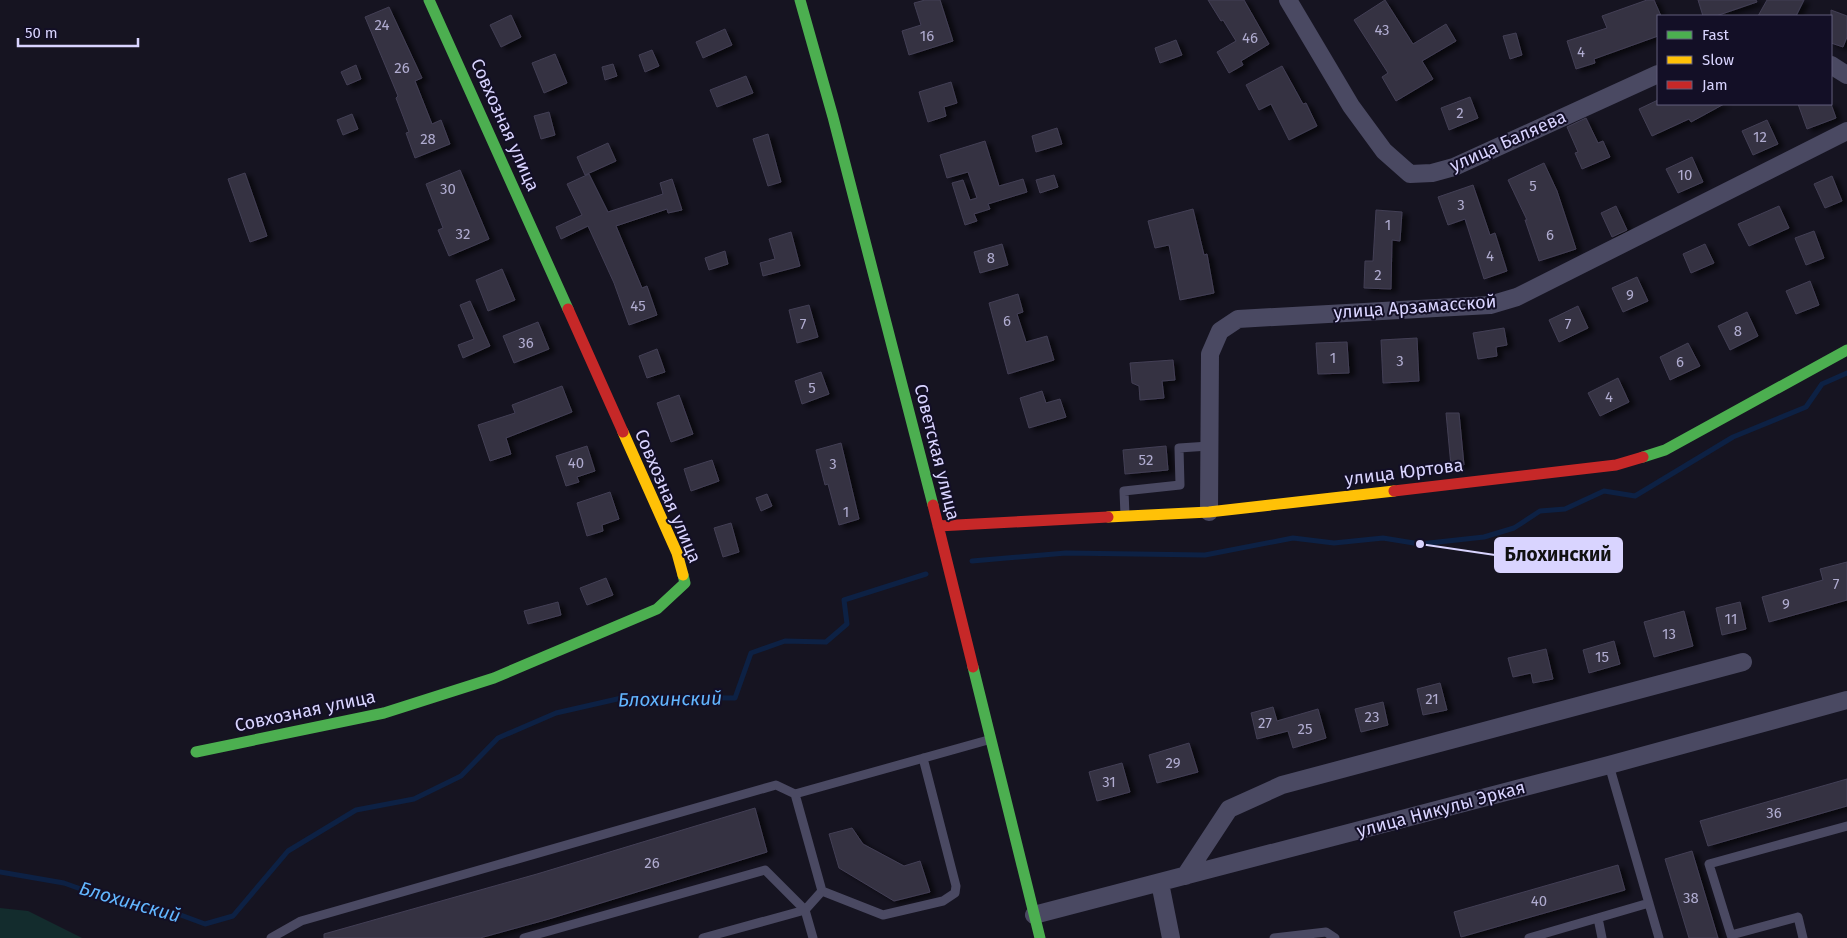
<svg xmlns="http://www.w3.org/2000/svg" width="1847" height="938" font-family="'Fira Sans',sans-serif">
<defs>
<filter id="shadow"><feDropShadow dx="5.5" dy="3" stdDeviation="2.5" flood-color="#0009"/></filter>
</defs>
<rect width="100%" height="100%" fill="#161421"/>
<!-- green -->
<path fill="#132c2d" d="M0 908 28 911 82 938H0Z"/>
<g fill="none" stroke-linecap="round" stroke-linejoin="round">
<!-- stream -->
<path stroke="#0d2144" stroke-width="5" d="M972 561 1066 553 1205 555 1293 538 1334 543 1383 538 1420 544 1484 537 1514 528 1540 511 1565 509 1604 491 1635 496 1733 437 1806 407 1822 384 1847 373
M0 872 64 883 125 905 178 914 205 924 233 916 288 851 356 810 414 799 461 776 498 738 556 713 626 697 735 698 751 653 785 641 826 642 847 624 844 600 926 574"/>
</g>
<!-- building -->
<path fill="#343243" stroke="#433f54" filter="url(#shadow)" d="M925 0H940L953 41 909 55 902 31 921 25 914 3Z
M1208 0H1244L1269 44 1241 61 1243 65 1229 73 1217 52 1236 41 1223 20 1221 21Z
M1385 0 1413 44 1446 24 1456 41 1422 61 1433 79 1396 101 1382 77 1388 73 1354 20Z
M1647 0H1654L1661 16H1658V36L1594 59 1595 63 1576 69 1567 41 1607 28 1602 16Z
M1698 0H1756L1757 2 1716 16H1703Z
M1767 0H1804L1796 16H1758Z
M389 7 422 78 415 81 432 124 441 120 450 144 415 158 406 133 409 132 396 98 398 96 365 17Z
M1831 10 1847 16V37L1843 47 1831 43Z
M511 15 521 37 501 47 490 25Z
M725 29 732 45 703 58 696 42Z
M1516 33 1522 55 1510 59 1503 36Z
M1176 40 1182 55 1160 63 1155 48Z
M652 50 659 66 645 72 639 55Z
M555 54 567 83 544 93 532 63Z
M613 64 617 76 605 80 602 67Z
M356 65 361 79 347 85 341 72Z
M1282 66 1303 104 1306 103 1317 126 1289 140 1271 104 1259 110 1246 85Z
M746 76 753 93 717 107 710 90Z
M951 82 957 103 944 107 946 116 928 122 919 92Z
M1470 97 1478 118 1449 130 1441 108Z
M1658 100V104H1724L1691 122 1689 119 1652 136 1639 109Z
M1798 104H1831L1836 118 1807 129Z
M549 112 555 135 541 139 534 116Z
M352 114 358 129 343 135 337 120Z
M1586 118 1598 143 1603 141 1610 157 1582 169 1575 153 1578 152 1567 127Z
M1767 120 1778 144 1753 155 1742 131Z
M1057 128 1062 144 1036 152 1032 136Z
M768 134 781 182 768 186 753 139Z
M985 141 999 186 1023 179 1027 192 988 204 990 209 974 214 977 221 965 225 952 183 963 180 970 200 977 198 968 172 947 178 940 155Z
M608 143 616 161 585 175 577 157Z
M1692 157 1703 182 1678 193 1666 169Z
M1544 163 1557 191 1576 249 1539 261 1525 220H1527L1508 180Z
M460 170 489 239 449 256 438 230 443 228 426 184Z
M245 173 267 236 250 242 228 179Z
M589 174 608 212 663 194 660 183 672 179 682 210 668 213 667 209 616 226 642 288 647 286 657 315 629 325 614 283 588 226 561 239 556 227 582 215 567 184Z
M1054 175 1058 187 1040 193 1036 180Z
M1832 176 1842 201 1825 208 1814 184Z
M1473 185 1490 235 1495 233 1507 271 1484 279 1465 219 1448 225 1438 197Z
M1616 206 1627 230 1612 237 1601 213Z
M1779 206 1789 228 1749 246 1738 224Z
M1193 209 1204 255 1207 254 1214 293 1180 300 1169 245 1155 248 1148 221Z
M1376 210 1402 212 1400 241 1392 240 1391 289 1364 288 1365 261H1373Z
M1814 231 1824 258 1806 265 1795 238Z
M791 232 800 266 763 276 760 263 775 259 769 239Z
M1002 244 1008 265 980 273 974 252Z
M1705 244 1714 263 1691 273 1683 254Z
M725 251 728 264 709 270 705 258Z
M502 269 515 300 488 311 476 280Z
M1637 277 1648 301 1623 312 1612 288Z
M1810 281 1819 305 1796 314 1786 291Z
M1018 294 1023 312 1017 314 1026 342 1047 336 1054 360 1008 374 989 303Z
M470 301 490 346 463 358 458 345 474 339 460 305Z
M809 305 818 337 797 343 789 310Z
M1578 306 1588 328 1559 342 1549 320Z
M1747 312 1758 336 1730 350 1718 326Z
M538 322 549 349 514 363 503 336Z
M1504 328 1507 345 1496 347 1497 356 1478 359 1473 333Z
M1417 338 1419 381 1383 383 1381 340Z
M1347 342 1349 373 1318 374 1316 343Z
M1688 343 1700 366 1670 380 1660 357Z
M657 349 665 372 647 378 639 356Z
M1173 360 1175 380 1162 381 1164 398 1140 400 1139 386 1132 383 1130 363Z
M821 372 829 394 802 404 795 381Z
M1618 378 1629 402 1600 416 1588 393Z
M562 386 572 412 506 438 511 454 490 461 478 425 515 413 512 405Z
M1042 391 1046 403 1060 399 1066 417 1029 428 1020 398Z
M679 395 693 434 671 442 657 403Z
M1446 413H1459L1464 465 1451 466Z
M841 443 859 519 839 525 828 484 825 485 816 450Z
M587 446 595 471 577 477 579 482 566 486 556 456Z
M1166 446 1168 470 1125 474 1123 450Z
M712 460 719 481 691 491 684 469Z
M610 492 619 519 602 525 603 531 587 536 577 503Z
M767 494 772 506 761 511 756 498Z
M731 523 739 552 723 557 714 528Z
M1847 562V600L1769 622 1762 597 1823 580 1820 569Z
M606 578 613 595 587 605 580 588Z
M558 602 561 615 528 624 524 611Z
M1740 602 1746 629 1722 635 1716 608Z
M1684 611 1693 646 1654 657 1644 622Z
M1614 641 1620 664 1589 673 1583 650Z
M1546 649 1553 679 1533 683 1531 673 1513 677 1508 658Z
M1440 683 1447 710 1423 715 1417 689Z
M1383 702 1388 725 1361 732 1355 709Z
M1273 707 1277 721 1318 709 1326 738 1293 748 1288 731 1257 739 1251 713Z
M1189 743 1198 772 1157 783 1149 755Z
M1122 763 1130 792 1097 801 1089 772Z
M1847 779V806L1708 846 1700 821Z
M755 808 767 852 549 919 480 938H324V934L537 874Z
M852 828 863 844 904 866 920 861 930 892 894 901 839 868 829 834Z
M1692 851 1718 938H1689L1665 859Z
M1618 865 1625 890 1461 937 1454 912Z"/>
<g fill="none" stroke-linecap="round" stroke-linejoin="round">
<!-- lane -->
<path stroke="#4a4962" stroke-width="9" d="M1125 515 1124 491 1180 485 1179 448 1209 446
M1609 765 1659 938
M822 891 883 915 943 901 955 893 956 886 923 758
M1598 918 1602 938
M271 938 301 921 776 785 795 794
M524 938 765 870 805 910 822 891 795 794 988 740
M703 938 805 910 813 938
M1274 938 1326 932 1335 938
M1529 938 1649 903
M1803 938 1798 917 1731 935 1709 864 1847 826"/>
<!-- street -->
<path stroke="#4a4962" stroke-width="18" d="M1288 0 1351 106 1384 151 1410 174 1432 173 1454 167 1658 74
M1831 65 1847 75
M1209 512 1210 354 1220 331 1238 319 1490 305 1517 297 1847 131
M1185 876 1229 809 1282 785 1743 662
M1160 883 1171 938
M1034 915 1609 765 1847 700"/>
<!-- fast -->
<path stroke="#4caf50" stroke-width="11" d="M429 0 568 309
M800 0 833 117 933 505
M1643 457 1665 450 1847 350
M973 667 1040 938
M196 752 384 713 494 678 657 609 685 583 683 575"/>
<!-- slow -->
<path stroke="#ffc107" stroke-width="11" d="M623 432 677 553 683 575
M1108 517 1209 512 1394 491"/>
<!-- jam -->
<path stroke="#c62828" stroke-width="11" d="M568 309 623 432
M1394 491 1616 465 1643 457
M933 505 973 667
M938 526 1108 517"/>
</g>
<g text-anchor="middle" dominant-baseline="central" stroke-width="4" stroke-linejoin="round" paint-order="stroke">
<!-- number labels -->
<g font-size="15" fill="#b0acd0">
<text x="382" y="25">24</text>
<text x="1382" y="30">43</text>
<text x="927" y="36">16</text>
<text x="1250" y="38">46</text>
<text x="1581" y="52">4</text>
<text x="402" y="68">26</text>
<text x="1460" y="113">2</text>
<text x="1760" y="137">12</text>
<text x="428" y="139">28</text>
<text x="1685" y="175">10</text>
<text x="1533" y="186">5</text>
<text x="448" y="189">30</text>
<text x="1461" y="205">3</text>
<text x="1388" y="225">1</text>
<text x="463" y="234">32</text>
<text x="1550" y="235">6</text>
<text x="1490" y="256">4</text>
<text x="991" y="258">8</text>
<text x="1378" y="275">2</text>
<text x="1630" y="295">9</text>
<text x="638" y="306">45</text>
<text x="1007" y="321">6</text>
<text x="803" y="324">7</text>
<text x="1568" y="324">7</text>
<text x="1738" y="331">8</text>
<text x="526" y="343">36</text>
<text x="1333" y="358">1</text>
<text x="1400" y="361">3</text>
<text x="1680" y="362">6</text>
<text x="812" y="388">5</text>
<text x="1609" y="397">4</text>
<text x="1146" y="460">52</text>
<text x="576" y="463">40</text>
<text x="833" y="464">3</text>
<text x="846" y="512">1</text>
<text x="1836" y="584">7</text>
<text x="1786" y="604">9</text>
<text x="1731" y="619">11</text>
<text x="1669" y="634">13</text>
<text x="1602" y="657">15</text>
<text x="1432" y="699">21</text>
<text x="1372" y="717">23</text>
<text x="1265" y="723">27</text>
<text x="1305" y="729">25</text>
<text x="1173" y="763">29</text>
<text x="1109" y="782">31</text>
<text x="1774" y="813">36</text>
<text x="652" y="863">26</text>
<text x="1691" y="898">38</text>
<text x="1539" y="901">40</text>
</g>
<!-- street labels -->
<g font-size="18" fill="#d9d4ff" stroke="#130f26">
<text transform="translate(505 125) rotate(66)">Совхозная улица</text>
<text transform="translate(1508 141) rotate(-24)">улица Баляева</text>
<text transform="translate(1415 307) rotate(-4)">улица Арзамасской</text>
<text transform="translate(937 452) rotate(76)">Советская улица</text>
<text transform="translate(1404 472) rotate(-7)">улица Юртова</text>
<text transform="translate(668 496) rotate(67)">Совхозная улица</text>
<text transform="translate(305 711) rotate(-12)">Совхозная улица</text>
<text transform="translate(1441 809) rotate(-15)">улица Никулы Эркая</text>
</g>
<!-- water labels -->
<g font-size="19" font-style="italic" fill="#62b6ff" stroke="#130f26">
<text transform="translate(670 699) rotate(-1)">Блохинский</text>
<text transform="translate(130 902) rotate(16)">Блохинский</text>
</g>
</g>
<!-- callouts -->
<path fill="none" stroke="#d9d4ff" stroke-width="2" d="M1420 544L1495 555"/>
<circle fill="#d9d4ff" stroke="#130f26" stroke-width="2" cx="1420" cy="544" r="5"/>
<rect fill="#d9d4ff" stroke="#d9d4ff" stroke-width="2" x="1495" y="538" width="127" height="34" rx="5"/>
<g font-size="19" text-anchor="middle" font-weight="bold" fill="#111">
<text x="1558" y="561">Блохинский</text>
</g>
<!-- legend -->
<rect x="1657" y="15" width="175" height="90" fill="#130f26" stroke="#625e7d"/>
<rect x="1667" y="31" width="25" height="8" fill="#4caf50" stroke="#625e7d"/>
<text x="1702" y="40" font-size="15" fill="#d9d4ff">Fast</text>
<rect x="1667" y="56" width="25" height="8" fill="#ffc107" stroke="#625e7d"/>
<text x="1702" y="65" font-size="15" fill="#d9d4ff">Slow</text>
<rect x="1667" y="81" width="25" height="8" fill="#c62828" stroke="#625e7d"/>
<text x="1702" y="90" font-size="15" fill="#d9d4ff">Jam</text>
<!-- scale -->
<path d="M18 38v8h120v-8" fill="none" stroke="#d9d4ff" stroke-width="2.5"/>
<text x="25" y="38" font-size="15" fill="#d9d4ff" stroke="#130f26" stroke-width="4" paint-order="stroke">50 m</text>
</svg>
